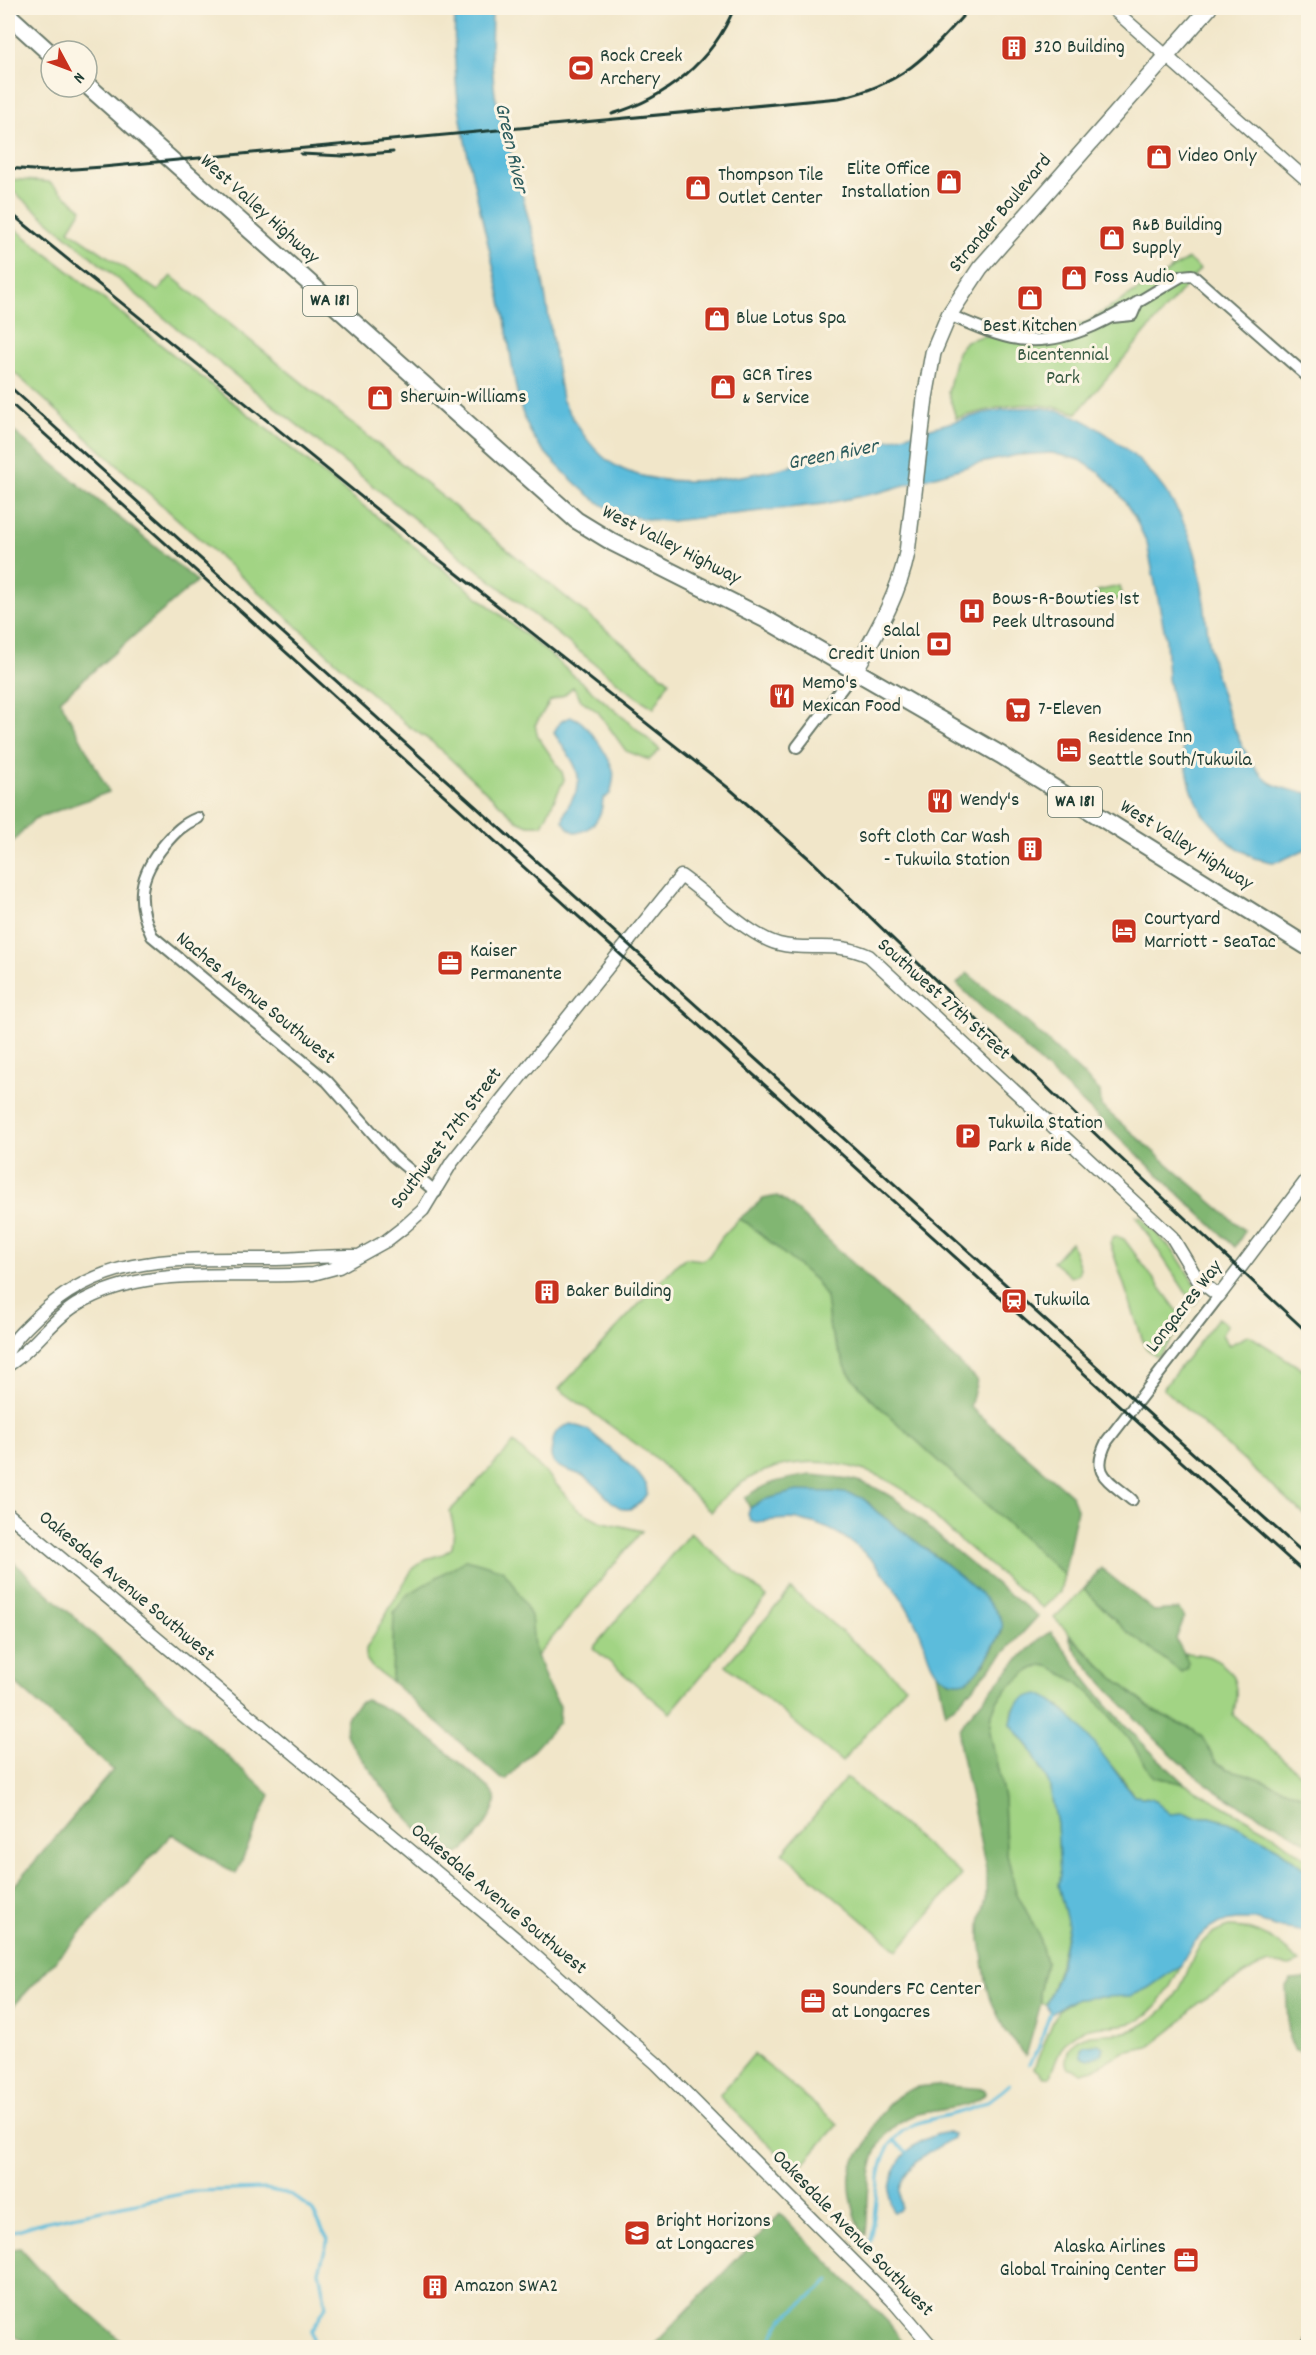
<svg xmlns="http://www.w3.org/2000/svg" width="1316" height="2355" font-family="Dekko,sans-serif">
<rect width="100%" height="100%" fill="#fcf5e5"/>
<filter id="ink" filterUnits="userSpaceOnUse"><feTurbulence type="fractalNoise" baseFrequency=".0167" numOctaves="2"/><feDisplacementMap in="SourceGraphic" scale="12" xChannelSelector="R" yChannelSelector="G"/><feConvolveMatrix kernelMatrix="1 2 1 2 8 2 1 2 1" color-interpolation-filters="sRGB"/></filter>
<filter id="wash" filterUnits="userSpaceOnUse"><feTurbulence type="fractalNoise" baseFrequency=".008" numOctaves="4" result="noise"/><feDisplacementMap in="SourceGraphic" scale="24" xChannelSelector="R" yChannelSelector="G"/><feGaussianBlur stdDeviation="1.35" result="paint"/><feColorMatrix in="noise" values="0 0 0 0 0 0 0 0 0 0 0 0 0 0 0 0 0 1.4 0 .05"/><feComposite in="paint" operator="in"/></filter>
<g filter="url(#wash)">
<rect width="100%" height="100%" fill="#f1e6c9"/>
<!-- green -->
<path fill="#a2d484" stroke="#60885c" stroke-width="1.5" d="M8 179 49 182 82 209 69 230 158 291 171 276 669 681 654 708 635 696 174 326 8 187Z
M8 223 547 652C584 686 624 716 660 750L649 760 626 751 598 712 581 700 573 687 564 695 550 701 535 725 538 737 562 772 564 780 542 825H528L517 820 431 741 408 726 8 367Z
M1188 259 1200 269 1077 413C1029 397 1003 406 956 418L948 392 957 352 966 341 983 336 1069 327 1087 322Z
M1120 586 1123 598 1101 604 1097 591Z
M1135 1215 1138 1219 1140 1216 1175 1253 1202 1295 1194 1305Z
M739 1219 747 1222 815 1280 826 1297 830 1330 848 1372 871 1399 1064 1575 1060 1592 1043 1608C1014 1585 984 1561 955 1536 938 1521 923 1503 904 1490 843 1450 757 1450 711 1512L653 1456 559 1389 678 1263 686 1258 702 1260 709 1256 722 1237Z
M1116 1236 1124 1239 1185 1321 1160 1355 1156 1356 1145 1347 1110 1243 1113 1237Z
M1071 1242 1080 1268 1078 1274 1071 1277 1053 1262Z
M1218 1318 1227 1325 1222 1335 1229 1345 1249 1335 1308 1373V1518L1163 1389Z
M514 1443 550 1477 577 1509 600 1521 642 1531 537 1656 534 1647 394 1613 392 1682 372 1667 366 1659V1649L413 1568 426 1559 443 1554 452 1548 454 1530 450 1511Z
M690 1533 767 1597 670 1713 593 1648Z
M791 1589 906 1686 842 1762 726 1665Z
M1084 1589 1123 1628 1188 1662 1184 1653C1192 1654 1205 1654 1212 1658 1237 1670 1240 1690 1233 1715L1308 1781V1798L1246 1774 1227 1769 1216 1762 1202 1737 1193 1730 1154 1711 1109 1674 1054 1618Z
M1041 1665C1074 1668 1110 1713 1129 1738 1138 1751 1144 1765 1154 1777L1185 1784 1273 1834 1308 1860V1872L1278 1848 1229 1822 1210 1817H1195L1185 1813 1170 1814 1151 1798 1134 1796 1125 1782 1060 1705 1018 1703 1013 1709 1011 1724 1030 1748 1049 1783 1057 1824 1060 1874 1058 1885 1068 1925 1059 1968 1046 2005 1041 2003 1039 1993 1046 1962 1037 1931 1016 1892 1006 1850 1004 1799 990 1732 992 1714 997 1701 1007 1688 1029 1671Z
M846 1778 962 1875 898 1950 783 1853Z
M1230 1927C1260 1927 1279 1943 1300 1962L1290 1966 1269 1963 1255 1968 1198 2003 1174 2028 1149 2047 1123 2052 1094 2070 1082 2073 1068 2068C1065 2063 1066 2061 1067 2055 1072 2029 1102 2036 1121 2033 1128 2032 1136 2029 1143 2025 1160 2015 1174 2001 1183 1982 1196 1954 1196 1936 1230 1927Z
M1181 1965C1171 1986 1158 2013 1134 2022 1124 2026 1112 2026 1102 2026 1066 2029 1060 2047 1050 2077H1044L1034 2068 1058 2010 1077 1998 1148 1988Z
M754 2054 838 2124 796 2172 719 2096Z"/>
<!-- forest -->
<path fill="#81b672" stroke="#507a53" stroke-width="1.5" d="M8 427 197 581 60 700 109 792 34 819 8 847Z
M967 973 1029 1024 1100 1091 1101 1106 1245 1231 1235 1247 957 984Z
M777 1196 791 1205 977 1380 970 1407 1072 1496 1077 1509 1064 1575 871 1399 848 1372 830 1330 826 1297 815 1280 747 1223 739 1219 763 1199Z
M811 1475C829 1477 849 1477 866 1484 900 1497 920 1520 947 1544 977 1569 1007 1593 1038 1616L961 1700 946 1713 937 1673 951 1682 985 1664 1002 1632V1623L996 1612 978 1593 939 1558 914 1541 875 1510 868 1502 763 1500 750 1508 745 1498C766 1481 786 1479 811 1475Z
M8 1557 270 1795 236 1874 172 1834 8 2012V1893L113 1770 8 1677Z
M467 1559 503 1570 515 1586 531 1616 534 1647 548 1686 560 1706 559 1722 506 1780 500 1778 392 1682 394 1613 407 1595Z
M1101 1568 1154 1611 1179 1609 1184 1618 1176 1639 1188 1662V1668L1181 1672 1123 1628 1084 1589Z
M1051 1632C1065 1649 1077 1667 1090 1684 1118 1720 1151 1753 1185 1784L1155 1777 1151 1774 1130 1740 1092 1695 1077 1682 1049 1666 1041 1665 1029 1671 1008 1688 997 1701 992 1714 990 1732 1004 1799 1006 1850 1016 1892 1037 1931 1046 1962 1039 1993 1041 2003 1026 2056 1005 2031 991 2000 986 1981 980 1939V1922L986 1899V1869L959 1742 960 1730 965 1720C983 1701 1031 1640 1051 1632Z
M1069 1635 1109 1674 1154 1711 1193 1730 1202 1737 1216 1762 1227 1769 1246 1774 1308 1798V1844C1282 1825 1251 1813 1224 1796 1177 1765 1140 1724 1103 1683 1092 1670 1072 1652 1069 1635Z
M366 1700C412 1717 451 1757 489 1788 489 1789 494 1796 495 1796 499 1811 470 1848 458 1854 418 1841 390 1796 366 1764 360 1755 348 1743 346 1733 343 1718 353 1705 366 1700Z
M1306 1979 1308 1980V2049L1301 2052 1295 2051 1289 2038 1286 1987 1291 1980Z
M936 2085 984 2089 986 2092C975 2105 961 2107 945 2109 933 2112 920 2112 909 2117 862 2139 870 2192 866 2235 854 2223 847 2186 851 2169 853 2160 860 2154 865 2146 869 2140 870 2132 874 2125 881 2112 892 2099 905 2092 914 2086 926 2086 936 2085Z
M780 2214 889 2323 907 2347H652Z
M20 2248 38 2268 128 2347H30L8 2329V2250Z"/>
<!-- water -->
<path fill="#5cbcdb" stroke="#3e7c88" stroke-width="1.5" d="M455 8H492L491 55 495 95 539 257 562 399C574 422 592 453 616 466 681 502 799 464 866 446 905 435 945 424 985 413 1038 402 1068 405 1113 439 1150 466 1177 499 1192 543 1203 574 1204 609 1209 641 1214 674 1226 712 1240 741 1247 756 1256 772 1269 782 1279 788 1297 792 1308 793V848L1280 861 1272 862 1254 858 1228 842 1202 813 1191 788 1168 679 1166 639 1147 543 1134 516 1119 493 1101 474 1080 460 1052 453 1017 455 976 464 881 492 824 504 671 521C617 519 601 509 564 472 553 461 542 451 534 438 514 407 512 356 505 320 491 249 470 179 459 107 454 75 454 40 455 8Z
M572 717C587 721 608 755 613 770 615 777 612 787 610 794L603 799C602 817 594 829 576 833L568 828 563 821C564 810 571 802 576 792 586 772 564 749 554 733 558 723 562 719 572 717Z
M572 1424 588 1430 635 1470 646 1484 647 1493C624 1531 607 1492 587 1478 578 1471 550 1470 551 1454 551 1450 553 1445 553 1441 554 1431 563 1426 572 1424Z
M797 1491C817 1492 841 1490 860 1497 867 1500 871 1507 877 1512 901 1531 995 1596 1002 1622 1004 1631 997 1640 993 1647 982 1669 967 1695 940 1675 928 1666 926 1643 919 1630 895 1581 859 1531 801 1520 786 1518 770 1520 756 1522L750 1520 748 1514 750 1508 763 1500Z
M1039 1694C1076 1709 1109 1766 1134 1796L1151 1798 1170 1814 1185 1813 1195 1817H1210L1229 1822 1278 1848 1308 1872V1927L1301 1931 1281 1928 1255 1920H1236L1219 1923 1204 1932 1193 1944 1181 1965 1148 1988 1131 1996 1077 1998 1050 2013 1046 2005 1060 1968 1068 1925 1058 1885 1060 1874 1057 1824 1049 1783 1030 1748 1011 1724C1014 1705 1019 1697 1039 1694Z
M1098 2044 1103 2047 1101 2055 1089 2059 1081 2057V2048L1085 2045Z
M948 2132 953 2134V2138C933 2150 905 2163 900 2189 899 2196 901 2202 901 2208L898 2211 893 2212C884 2194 894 2163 909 2150 919 2141 935 2134 948 2132Z"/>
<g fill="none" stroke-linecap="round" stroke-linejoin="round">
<!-- stream -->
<path stroke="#5cbcdb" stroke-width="3" d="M1029 2064 1038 2049 1050 2013
M893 2140 907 2152
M8 2233 43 2222 196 2191 266 2189 292 2195 312 2210 328 2239 319 2271 326 2306 311 2332 315 2348
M870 2241C872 2230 874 2220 875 2209 879 2175 879 2140 915 2124 954 2111 977 2115 1010 2084
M766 2348 782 2320 830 2281"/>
</g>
</g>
<g filter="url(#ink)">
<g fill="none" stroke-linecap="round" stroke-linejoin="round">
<defs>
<path id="minor" d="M949 315C974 325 1001 339 1028 340 1082 343 1136 302 1182 276L1192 275 1308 377
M1112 317 1132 315 1138 301
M797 747 855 671
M198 818C183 824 175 832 165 844 139 875 135 900 152 936L327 1081 393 1156 436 1192
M1132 1500C1108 1479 1090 1475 1107 1441L1219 1296"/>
<path id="tertiary" d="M1112 8 1308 181
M8 1351C14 1338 27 1327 37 1317 105 1251 182 1260 269 1259 298 1259 327 1255 356 1256
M8 1365C34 1349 50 1321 76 1305 147 1262 234 1280 313 1274L339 1267 386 1241 404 1227 423 1210 452 1162 681 876C709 895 748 936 779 944 811 952 835 940 869 956L1172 1237 1198 1280 1219 1296 1308 1178
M8 1514 515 1938 657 2064 892 2300 933 2348
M1303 2348 1308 2341"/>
<path id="secondary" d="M855 671C876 633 898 597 907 553L925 398 933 353 949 315 980 268 1209 8"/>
<path id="primary" d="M8 15 51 54
M87 85 576 520 612 542 765 619 1001 755 1308 947"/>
</defs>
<!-- minor casing -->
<use href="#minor" stroke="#687868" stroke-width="14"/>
<!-- tertiary casing -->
<use href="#tertiary" stroke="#687868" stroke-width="15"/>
<!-- secondary casing -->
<use href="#secondary" stroke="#687868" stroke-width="18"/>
<!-- primary casing -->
<use href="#primary" stroke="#687868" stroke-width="20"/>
<!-- minor -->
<use href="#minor" stroke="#fff" stroke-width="10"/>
<!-- tertiary -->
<use href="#tertiary" stroke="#fff" stroke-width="12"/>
<!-- secondary -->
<use href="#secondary" stroke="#fff" stroke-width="15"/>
<!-- primary -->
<use href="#primary" stroke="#fff" stroke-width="16"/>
<!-- rail -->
<path stroke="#1f3d34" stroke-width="3" d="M612 114C666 98 713 61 734 8
M301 154 343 156 393 152
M8 168 45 171 103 167 839 98C903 85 929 54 970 8
M8 211 417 542 731 790 812 861 1112 1150 1308 1333
M8 385 1308 1557
M8 401 1308 1576"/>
</g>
</g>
<!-- icons -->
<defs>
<symbol id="building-square" viewBox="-11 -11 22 22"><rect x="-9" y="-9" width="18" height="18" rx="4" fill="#c8321e" stroke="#fcf5e5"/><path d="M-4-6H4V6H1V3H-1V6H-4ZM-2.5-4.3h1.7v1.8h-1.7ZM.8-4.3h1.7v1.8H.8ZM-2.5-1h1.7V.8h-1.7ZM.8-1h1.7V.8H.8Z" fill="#fff"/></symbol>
<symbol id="stadium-square" viewBox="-11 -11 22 22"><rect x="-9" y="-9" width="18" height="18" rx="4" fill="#c8321e" stroke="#fcf5e5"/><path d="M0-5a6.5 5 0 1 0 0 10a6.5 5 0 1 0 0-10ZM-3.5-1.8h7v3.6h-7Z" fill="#fff"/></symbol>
<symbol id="shop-square" viewBox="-11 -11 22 22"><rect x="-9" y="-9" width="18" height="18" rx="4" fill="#c8321e" stroke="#fcf5e5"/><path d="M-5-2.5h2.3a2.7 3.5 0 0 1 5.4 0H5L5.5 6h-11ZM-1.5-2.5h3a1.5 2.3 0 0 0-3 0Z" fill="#fff"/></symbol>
<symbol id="hospital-square" viewBox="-11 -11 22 22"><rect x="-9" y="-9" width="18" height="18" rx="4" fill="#c8321e" stroke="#fcf5e5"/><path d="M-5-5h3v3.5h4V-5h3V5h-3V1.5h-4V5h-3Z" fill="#fff"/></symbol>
<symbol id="bank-square" viewBox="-11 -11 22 22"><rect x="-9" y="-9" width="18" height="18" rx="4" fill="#c8321e" stroke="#fcf5e5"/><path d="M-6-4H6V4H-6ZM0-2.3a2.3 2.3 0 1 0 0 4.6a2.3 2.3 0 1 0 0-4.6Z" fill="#fff"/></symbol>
<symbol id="restaurant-square" viewBox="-11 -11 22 22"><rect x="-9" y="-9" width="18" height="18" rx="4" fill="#c8321e" stroke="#fcf5e5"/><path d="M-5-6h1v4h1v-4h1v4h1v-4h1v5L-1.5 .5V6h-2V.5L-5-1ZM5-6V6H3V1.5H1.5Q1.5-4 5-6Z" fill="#fff"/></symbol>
<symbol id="supermarket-square" viewBox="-11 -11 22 22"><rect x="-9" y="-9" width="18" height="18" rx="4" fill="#c8321e" stroke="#fcf5e5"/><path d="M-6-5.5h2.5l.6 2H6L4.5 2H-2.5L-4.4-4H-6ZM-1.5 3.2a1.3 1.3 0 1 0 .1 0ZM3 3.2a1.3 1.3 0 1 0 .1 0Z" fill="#fff"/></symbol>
<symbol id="hotel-square" viewBox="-11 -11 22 22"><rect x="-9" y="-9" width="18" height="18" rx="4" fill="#c8321e" stroke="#fcf5e5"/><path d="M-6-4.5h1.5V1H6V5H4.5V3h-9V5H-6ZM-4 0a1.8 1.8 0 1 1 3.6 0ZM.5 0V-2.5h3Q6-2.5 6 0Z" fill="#fff"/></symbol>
<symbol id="office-square" viewBox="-11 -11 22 22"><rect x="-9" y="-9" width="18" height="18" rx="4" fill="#c8321e" stroke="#fcf5e5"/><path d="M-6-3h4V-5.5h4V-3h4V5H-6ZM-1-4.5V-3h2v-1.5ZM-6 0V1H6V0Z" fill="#fff"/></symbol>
<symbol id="parking-square" viewBox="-11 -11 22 22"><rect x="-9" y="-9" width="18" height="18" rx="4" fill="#c8321e" stroke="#fcf5e5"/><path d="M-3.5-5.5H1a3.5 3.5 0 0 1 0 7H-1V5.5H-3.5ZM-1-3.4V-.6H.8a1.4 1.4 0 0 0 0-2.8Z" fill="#fff"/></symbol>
<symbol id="station-square" viewBox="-11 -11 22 22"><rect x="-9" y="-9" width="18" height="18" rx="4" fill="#c8321e" stroke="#fcf5e5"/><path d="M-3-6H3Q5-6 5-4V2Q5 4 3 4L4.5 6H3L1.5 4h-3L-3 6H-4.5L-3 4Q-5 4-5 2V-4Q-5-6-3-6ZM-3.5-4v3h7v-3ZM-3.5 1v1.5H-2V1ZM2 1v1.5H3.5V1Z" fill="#fff"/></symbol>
<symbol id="school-square" viewBox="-11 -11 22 22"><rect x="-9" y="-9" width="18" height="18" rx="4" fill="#c8321e" stroke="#fcf5e5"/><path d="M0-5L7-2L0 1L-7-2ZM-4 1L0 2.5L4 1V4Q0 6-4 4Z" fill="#fff"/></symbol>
</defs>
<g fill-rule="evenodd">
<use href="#building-square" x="999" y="33" width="30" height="30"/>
<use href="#stadium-square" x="566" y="53" width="30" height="30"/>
<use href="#shop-square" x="1144" y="142" width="30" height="30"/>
<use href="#shop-square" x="934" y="167" width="30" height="30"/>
<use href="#shop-square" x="683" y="173" width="30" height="30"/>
<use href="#shop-square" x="1097" y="223" width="30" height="30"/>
<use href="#shop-square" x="1059" y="263" width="30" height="30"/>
<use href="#shop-square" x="1015" y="283" width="30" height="30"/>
<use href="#shop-square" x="702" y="304" width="30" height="30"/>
<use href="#shop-square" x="708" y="372" width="30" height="30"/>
<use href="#shop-square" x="365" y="383" width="30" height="30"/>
<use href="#hospital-square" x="957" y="596" width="30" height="30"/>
<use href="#bank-square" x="924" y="629" width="30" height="30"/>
<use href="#restaurant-square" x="767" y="681" width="30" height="30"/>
<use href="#supermarket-square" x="1003" y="695" width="30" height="30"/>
<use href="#hotel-square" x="1054" y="735" width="30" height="30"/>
<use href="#restaurant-square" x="925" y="786" width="30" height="30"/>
<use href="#building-square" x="1015" y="834" width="30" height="30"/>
<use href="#hotel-square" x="1109" y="916" width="30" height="30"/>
<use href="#office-square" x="435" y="948" width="30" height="30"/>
<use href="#parking-square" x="953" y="1121" width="30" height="30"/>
<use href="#building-square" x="532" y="1277" width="30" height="30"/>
<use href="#station-square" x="999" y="1286" width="30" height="30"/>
<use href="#office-square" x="798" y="1986" width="30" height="30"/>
<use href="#school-square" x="622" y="2218" width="30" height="30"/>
<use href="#office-square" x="1171" y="2245" width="30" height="30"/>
<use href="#building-square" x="420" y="2272" width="30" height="30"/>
</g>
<g text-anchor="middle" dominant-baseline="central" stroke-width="6" stroke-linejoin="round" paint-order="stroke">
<!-- shield labels -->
<g fill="#fcf5e5" stroke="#617469" stroke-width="1.5">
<rect x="303" y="286" width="54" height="30" rx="4.5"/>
<rect x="1048" y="787" width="54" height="30" rx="4.5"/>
</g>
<g font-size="18" font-weight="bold" fill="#1f3d34">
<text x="330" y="301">WA 181</text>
<text x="1075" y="802">WA 181</text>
</g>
<!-- poi labels -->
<g font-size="20" fill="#1f3d34" stroke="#fcf5e5" text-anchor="start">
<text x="1034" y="48">320 Building</text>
<text x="600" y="57">Rock Creek<tspan x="600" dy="23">Archery</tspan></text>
<text x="1178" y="157">Video Only</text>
<text x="930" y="170" text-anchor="end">Elite Office<tspan x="930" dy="23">Installation</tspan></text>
<text x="718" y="176">Thompson Tile<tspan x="718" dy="23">Outlet Center</tspan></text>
<text x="1132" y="226">R&amp;B Building<tspan x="1132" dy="23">Supply</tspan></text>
<text x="1094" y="278">Foss Audio</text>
<text x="736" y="319">Blue Lotus Spa</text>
<text x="1030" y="327" text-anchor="middle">Best Kitchen</text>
<text x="742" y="376">GCR Tires<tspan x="742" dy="23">&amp; Service</tspan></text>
<text x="400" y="398">Sherwin-Williams</text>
<text x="992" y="600">Bows-R-Bowties 1st<tspan x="992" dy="23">Peek Ultrasound</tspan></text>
<text x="920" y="632" text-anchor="end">Salal<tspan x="920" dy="23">Credit Union</tspan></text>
<text x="802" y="684">Memo's<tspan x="802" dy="23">Mexican Food</tspan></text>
<text x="1038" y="710">7-Eleven</text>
<text x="1088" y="738">Residence Inn<tspan x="1088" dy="23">Seattle South/Tukwila</tspan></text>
<text x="960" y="801">Wendy's</text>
<text x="1010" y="838" text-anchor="end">Soft Cloth Car Wash<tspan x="1010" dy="23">- Tukwila Station</tspan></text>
<text x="1144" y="920">Courtyard<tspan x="1144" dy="23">Marriott - SeaTac</tspan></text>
<text x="470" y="952">Kaiser<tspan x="470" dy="23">Permanente</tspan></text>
<text x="988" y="1124">Tukwila Station<tspan x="988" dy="23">Park &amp; Ride</tspan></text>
<text x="566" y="1292">Baker Building</text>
<text x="1034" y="1301">Tukwila</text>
<text x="832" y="1990">Sounders FC Center<tspan x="832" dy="23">at Longacres</tspan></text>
<text x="656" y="2222">Bright Horizons<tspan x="656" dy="23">at Longacres</tspan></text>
<text x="1166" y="2248" text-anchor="end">Alaska Airlines<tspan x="1166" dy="23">Global Training Center</tspan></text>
<text x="454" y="2287">Amazon SWA2</text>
</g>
<!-- street labels -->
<g font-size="20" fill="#1f3d34" stroke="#fcf5e5">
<text transform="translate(259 210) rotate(42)">West Valley Highway</text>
<text transform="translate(1001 214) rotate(-50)">Strander Boulevard</text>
<text transform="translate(671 546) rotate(27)">West Valley Highway</text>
<text transform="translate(1186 846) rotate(32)">West Valley Highway</text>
<text transform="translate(255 999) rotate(39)">Naches Avenue Southwest</text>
<text transform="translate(943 1000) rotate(42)">Southwest 27th Street</text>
<text transform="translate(447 1139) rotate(-53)">Southwest 27th Street</text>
<text transform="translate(1185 1307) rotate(-52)">Longacres Way</text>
<text transform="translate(126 1587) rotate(40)">Oakesdale Avenue Southwest</text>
<text transform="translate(498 1900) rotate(40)">Oakesdale Avenue Southwest</text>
<text transform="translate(852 2234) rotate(46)">Oakesdale Avenue Southwest</text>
</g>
<!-- park labels -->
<g font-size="20" fill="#395b44" stroke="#fcf5e5">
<text x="1063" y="356">Bicentennial<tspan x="1063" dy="23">Park</tspan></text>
</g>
<!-- water labels -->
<g font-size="21" font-style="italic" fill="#2e5d5e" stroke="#fcf5e5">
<text transform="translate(510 148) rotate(77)">Green River</text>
<text transform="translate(833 456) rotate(-11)">Green River</text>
</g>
</g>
<!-- margin -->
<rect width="1316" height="2355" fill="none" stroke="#fcf5e5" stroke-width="30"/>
<!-- north arrow -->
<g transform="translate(69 69) rotate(131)"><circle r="28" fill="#fcf5e5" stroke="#a4ab9e" stroke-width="1.5"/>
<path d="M0-4.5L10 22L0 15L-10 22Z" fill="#c8321e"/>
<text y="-9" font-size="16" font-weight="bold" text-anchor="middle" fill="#1f3d34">N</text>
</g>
</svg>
